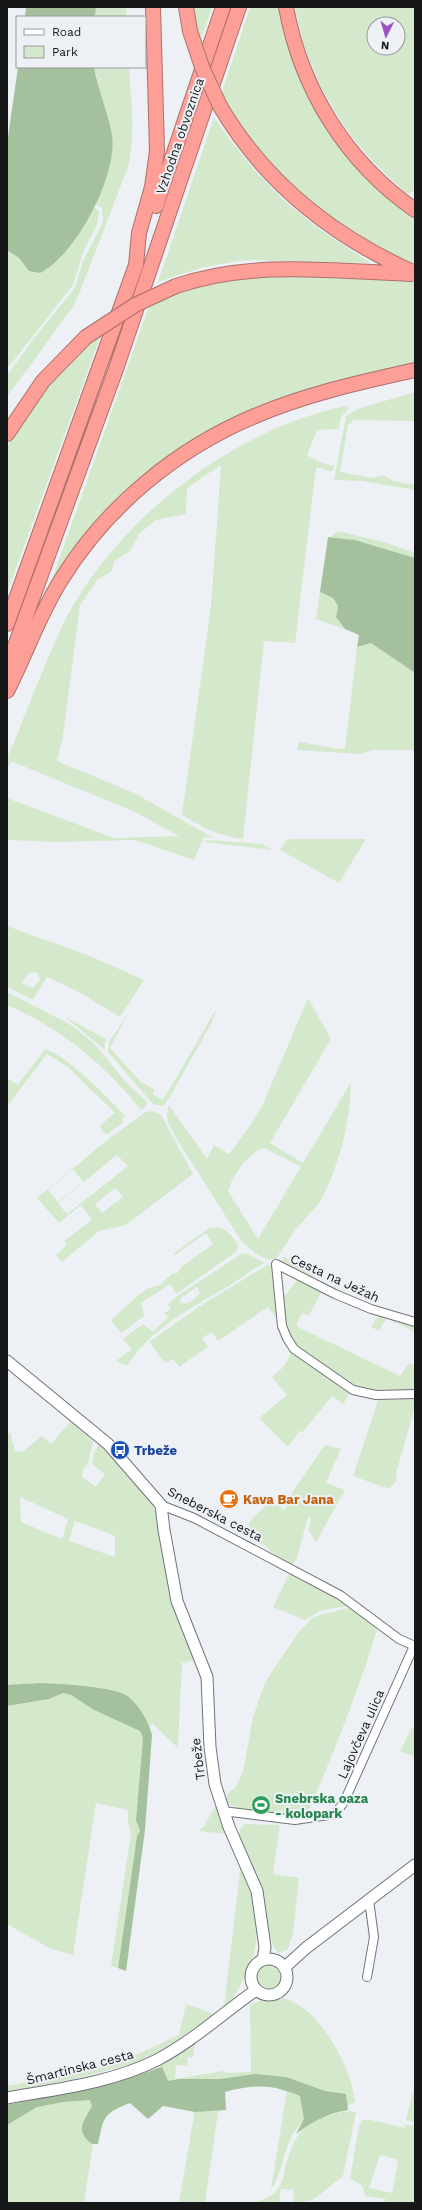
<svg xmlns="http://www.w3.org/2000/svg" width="422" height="2210" font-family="'Work Sans',sans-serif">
<rect width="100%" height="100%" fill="#edf1f6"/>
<!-- green -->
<path fill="#d4e9cc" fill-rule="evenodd" d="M96 7H126L127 17H95Z
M192 7H212L200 43Z
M250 7H281L298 72 312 103 400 206 415 217V264C333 232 266 171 221 95Z
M295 7H415V189L409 195C350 147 308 83 295 7ZM374 24H398V48H374Z
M94 67H129C131 100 136 135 128 167L79 294 72 308 7 397V375L38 333 75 288 83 261 103 222 102 208 95 204 111 158 112 136Z
M214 117C240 155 271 192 308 220 328 236 350 249 371 263L245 260 204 267 158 282Z
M94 207 99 211 97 225 83 252 73 285 7 369V250L19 258 29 271 40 273 45 270 74 240Z
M279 274 404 279 415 283V364L188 444 53 582H51L149 306 189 289 222 280Z
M101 335 7 593V447L38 397 78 353Z
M415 392V421L354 420 348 425 340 472 373 478 380 476H386L393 481 415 485V490L362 481 334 480 346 416 357 409Z
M346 406 348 409 341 417 339 429 317 430 307 455 322 463 334 466 332 472 320 468H316L295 643 264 641 243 839C218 836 204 828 182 815L211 606 221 465 187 488 186 514 156 520 139 534 130 551 114 561 112 571 98 579 80 605 63 736 57 761 134 793 214 838 204 837 194 860 135 840 56 842 7 840V798L114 838 179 836 133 811 13 762H10L7 769V757C16 740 22 721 29 704 39 680 49 655 60 631 109 525 231 429 346 406Z
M338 531 383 542 415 553V558L355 540 330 537Z
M320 592 333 598 338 606 336 617 345 629 316 619Z
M371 643 415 673V750H374L359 754 297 750 299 742 338 749 345 748 357 647Z
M292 839H366L339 883 280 850 286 840Z
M207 840 262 844 272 850 205 842Z
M7 926 90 956 144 980 120 1017 77 991 47 977 33 1000 7 987ZM37 972 40 979 33 988 22 983 29 973Z
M7 992 71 1025 94 1043 124 1080 147 1102 146 1106 141 1110C103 1063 62 1029 7 1005Z
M308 998 331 1039 270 1143 303 1163 351 1082 349 1111 342 1147 332 1176 321 1201 296 1229 277 1258 269 1260 258 1255 242 1242 178 1141 168 1122 167 1114 169 1105 207 1159 214 1145 229 1154 252 1123 263 1104ZM264 1148 300 1166V1168L258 1239 228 1191C232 1177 249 1151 264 1148Z
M218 1006 211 1024 171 1095 163 1106 153 1104 108 1052 109 1042 128 1014 110 1048 141 1082 155 1090 152 1094 163 1100Z
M65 1017 106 1039 104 1049Z
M45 1049C69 1056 107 1098 125 1116L122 1120 124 1122 106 1135 99 1126 115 1113 68 1067 47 1054 7 1106V1078L18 1085Z
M152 1111 161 1115 193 1174 126 1225 99 1231 62 1262 56 1255 67 1245 64 1241 92 1220 81 1205 59 1223 37 1198 111 1137 146 1112ZM117 1155 128 1166 67 1214 58 1203ZM73 1169 83 1182 58 1202 48 1190ZM115 1188 123 1197 102 1213 95 1204Z
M217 1227C227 1229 233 1236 238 1245L236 1252 176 1294 170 1284 141 1303 144 1316 121 1333 111 1320 137 1296 148 1288 160 1285 173 1273 176 1274 181 1269 180 1268 213 1244 206 1233 175 1255 174 1253 209 1228Z
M246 1253 265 1263C252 1269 241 1278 229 1286 191 1308 151 1328 127 1366L116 1361 132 1349 123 1339 143 1324 153 1332 168 1317 164 1313 171 1309 168 1305 173 1299 241 1254ZM197 1287 200 1293C194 1299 189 1306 180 1302L181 1298Z
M283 1256 317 1279 354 1297V1299L282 1263Z
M267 1265H271L276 1271 277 1319 268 1307 218 1341 212 1332 202 1338 208 1347 179 1367 173 1359 165 1363 149 1342 200 1306Z
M298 1278 322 1291 309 1315 302 1313 296 1326 400 1376 409 1363 415 1366V1392H361L308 1358 287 1335 283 1314V1293L286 1295Z
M376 1311 415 1322V1332L386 1318 379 1331 371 1327 378 1316Z
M291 1351 349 1391 348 1397 343 1404 332 1396 303 1432 300 1431 288 1447 259 1418 287 1395 272 1377C282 1369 288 1363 291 1351Z
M414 1396 415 1407 397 1470 396 1481 389 1489 353 1476 379 1397Z
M72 1420 90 1435 89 1437 93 1442 88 1463 83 1470 82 1477 96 1487 105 1474 92 1464 94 1452 100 1443 149 1497 157 1516 161 1546H163L195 1660 182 1663 178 1748 152 1723 150 1727C144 1715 137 1707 129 1697 121 1688 55 1682 41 1683 30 1683 18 1686 7 1685V1436L10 1432 15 1451 22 1452 42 1436 51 1444ZM20 1497 68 1519 62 1539 21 1522ZM75 1521 115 1536V1557L69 1541Z
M325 1445 341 1449 326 1483 345 1490 316 1542 308 1529 311 1519 308 1517 297 1558 292 1565 271 1552 266 1546 247 1536C245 1521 260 1510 271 1503L281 1507 284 1511 294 1489Z
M290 1572 349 1606 322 1610 305 1620 273 1607Z
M352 1607 377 1630C358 1693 333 1754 307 1815 284 1818 260 1812 237 1809V1807L230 1805 226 1800 228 1793 235 1788 243 1772 253 1717 264 1685 273 1670 298 1633 313 1617Z
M63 1693 71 1695 94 1710 140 1731 143 1738 136 1820 140 1831 137 1836 118 1968 111 1966 131 1833 128 1821V1810L96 1803 73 1955 49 1948 7 1924V1706L49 1699Z
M412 1727 415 1728V1757L400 1751Z
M215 1806 227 1834 198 1831 204 1826Z
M244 1824 280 1825 273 1874 299 1878 293 1933 288 1949 279 1953C267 1945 265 1899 260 1883 256 1872 240 1844 239 1835 239 1831 241 1827 244 1824Z
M241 1863C262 1923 266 1952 227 2006L224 2007Z
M257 1977a12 12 0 1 1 24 0a12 12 0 1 1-24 0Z
M284 1998C291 2001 298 2004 303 2008 328 2026 352 2071 355 2102 342 2110 325 2110 311 2117 282 2132 288 2163 272 2188L271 2189 288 2084 226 2083 220 2099 205 2203H179L197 2098 120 2104 98 2112 84 2203H7V2103L165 2061 195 2043 193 2057H188L187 2066 176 2065 175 2079 223 2071 227 2073 251 2072 250 2005 262 2000Z
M186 2004 214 2014 167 2048 135 2063 79 2078 7 2092V2086L98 2068 127 2059 179 2035Z
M415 2083V2122L406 2120Z
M350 2111 356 2112 343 2176 313 2200 293 2203 294 2190 281 2189 279 2203H254C261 2200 268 2198 274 2193 281 2187 283 2178 285 2169 295 2128 309 2116 350 2111Z
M362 2120H371L406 2128 403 2124 415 2126V2203H385L384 2199 365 2196C364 2185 360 2183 350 2179L359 2125ZM380 2155 398 2160 392 2193 369 2188Z"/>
<!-- forest -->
<path fill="#a5c09c" d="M26 7H96L95 17H25Z
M18 67H94C98 90 108 112 112 135 118 175 76 255 40 273L29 271 19 258 7 250V144Z
M328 537 355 540 415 558V673L371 643 357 647 359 635 345 629 336 617 338 606 333 598 320 592Z
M40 1683C56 1683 119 1687 129 1697 140 1707 148 1720 152 1735L145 1830 126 1971 118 1968 137 1836 140 1831 136 1820 143 1738 140 1731 94 1710 71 1695 63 1693 49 1699 7 1706V1685Z
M162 2067 168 2081 179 2079H220L255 2074 286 2077 325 2091 346 2094 348 2110C328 2113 311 2122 296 2134L304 2119 300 2096C272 2084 255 2084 225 2092L226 2110 195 2112 163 2106 148 2119 130 2103C102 2114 104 2117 98 2144H92C74 2130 84 2122 92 2106L90 2100 63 2102 37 2107 7 2125V2105L114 2083Z"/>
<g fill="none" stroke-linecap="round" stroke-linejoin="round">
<defs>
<path id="street" d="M415 1322 371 1309 335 1294 276 1264 282 1326 287 1338 294 1349 353 1390 376 1395 415 1394
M161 1505 194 1518 340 1595 399 1639 415 1646
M223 1811 295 1820 335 1814 344 1802 414 1646
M367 1977 374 1937 369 1900"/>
<path id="secondary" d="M7 1361 108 1444 161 1505 164 1530 177 1601 207 1677 210 1747 215 1784 229 1827 257 1891 265 1947 263 1960
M251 1977a18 18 0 1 1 36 0a18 18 0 1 1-36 0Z
M284 1968 306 1948 415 1865
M7 2098C57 2089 111 2083 157 2060 193 2041 223 2013 256 1990"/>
<path id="highway" d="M186 7 190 31
M286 7C301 89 346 162 415 210
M220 106C265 183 334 237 415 273
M156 206 223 7
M176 286C254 260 330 271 411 274
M7 434 43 381 86 337
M7 624 136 265 139 233 152 187 157 151 153 7
M7 668 116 369 239 7
M7 691C26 654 39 615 61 580 106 507 176 449 255 416 306 394 361 382 415 370"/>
</defs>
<!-- street casing -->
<use href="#street" stroke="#707378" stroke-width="10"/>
<!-- secondary casing -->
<use href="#secondary" stroke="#707378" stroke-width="13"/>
<!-- highway casing -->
<use href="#highway" stroke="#ac6f6b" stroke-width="16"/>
<!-- street -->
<use href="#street" stroke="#fff" stroke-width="8"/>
<!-- secondary -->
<use href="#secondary" stroke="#fff" stroke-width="11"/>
<!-- highway -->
<use href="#highway" stroke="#fe9f97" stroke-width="14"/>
<defs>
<path id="highway-bridge" d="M190 31 202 67 220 106
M86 337 135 305 176 286"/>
</defs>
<!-- highway-bridge casing -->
<use href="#highway-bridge" stroke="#ac6f6b" stroke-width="16" stroke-linecap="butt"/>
<!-- highway-bridge -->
<use href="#highway-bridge" stroke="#fe9f97" stroke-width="14"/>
</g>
<!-- icons -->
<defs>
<symbol id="bus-disc" viewBox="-11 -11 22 22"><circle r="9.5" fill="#1a4fb4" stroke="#edf1f6"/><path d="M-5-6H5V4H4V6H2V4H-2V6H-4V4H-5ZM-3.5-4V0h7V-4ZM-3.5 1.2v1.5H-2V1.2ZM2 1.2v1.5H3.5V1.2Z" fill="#fff"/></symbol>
<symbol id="cafe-disc" viewBox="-11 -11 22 22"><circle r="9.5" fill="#e8710a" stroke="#edf1f6"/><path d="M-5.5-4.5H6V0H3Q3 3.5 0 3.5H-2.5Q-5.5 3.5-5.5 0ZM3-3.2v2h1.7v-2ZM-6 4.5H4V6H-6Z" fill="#fff"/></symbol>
<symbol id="stadium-disc" viewBox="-11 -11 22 22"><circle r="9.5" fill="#2e9e5b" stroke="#edf1f6"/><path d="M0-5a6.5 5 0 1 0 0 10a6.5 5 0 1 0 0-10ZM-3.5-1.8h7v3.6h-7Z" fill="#fff"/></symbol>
</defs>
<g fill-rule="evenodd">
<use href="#bus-disc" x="109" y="1439" width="22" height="22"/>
<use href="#cafe-disc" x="218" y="1488" width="22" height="22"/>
<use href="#stadium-disc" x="250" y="1794" width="22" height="22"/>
</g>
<g text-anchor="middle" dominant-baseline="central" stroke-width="4" stroke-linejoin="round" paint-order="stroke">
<!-- street labels -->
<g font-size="13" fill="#151718" stroke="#edf1f6">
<text transform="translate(180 136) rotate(-71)">Vzhodna obvoznica</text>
<text transform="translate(335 1278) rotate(25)">Cesta na Ježah</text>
<text transform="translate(215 1514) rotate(27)">Sneberska cesta</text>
<text transform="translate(361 1734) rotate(-66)">Lajovčeva ulica</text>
<text transform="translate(198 1759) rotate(-97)">Trbeže</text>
<text transform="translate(80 2067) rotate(-14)">Šmartinska cesta</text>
</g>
<!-- transit labels -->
<g font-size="13" font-weight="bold" fill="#164399" stroke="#edf1f6" text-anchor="start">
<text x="134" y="1450">Trbeže</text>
</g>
<!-- food labels -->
<g font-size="13" font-weight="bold" fill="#c56008" stroke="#edf1f6" text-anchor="start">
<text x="243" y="1499">Kava Bar Jana</text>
</g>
<!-- leisure labels -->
<g font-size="13" font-weight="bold" fill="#27864d" stroke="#edf1f6" text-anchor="start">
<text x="275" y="1798">Snebrska oaza<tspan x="275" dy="15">- kolopark</tspan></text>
</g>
</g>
<!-- border -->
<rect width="422" height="2210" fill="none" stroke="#151718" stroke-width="16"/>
<!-- legend -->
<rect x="16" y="16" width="130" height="52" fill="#edf1f6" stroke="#979a9d"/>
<rect x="24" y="29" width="20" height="6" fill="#ffffff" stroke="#979a9d"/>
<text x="52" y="36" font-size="12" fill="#151718">Road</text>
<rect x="24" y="46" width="20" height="12" fill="#d4e9cc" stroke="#979a9d"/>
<text x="52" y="56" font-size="12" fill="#151718">Park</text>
<!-- north arrow -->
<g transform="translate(386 36) rotate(185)"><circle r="19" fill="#edf1f6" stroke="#979a9d"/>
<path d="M0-3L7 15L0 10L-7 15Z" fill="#9d52c4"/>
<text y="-6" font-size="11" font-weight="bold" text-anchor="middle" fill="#151718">N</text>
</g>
</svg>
